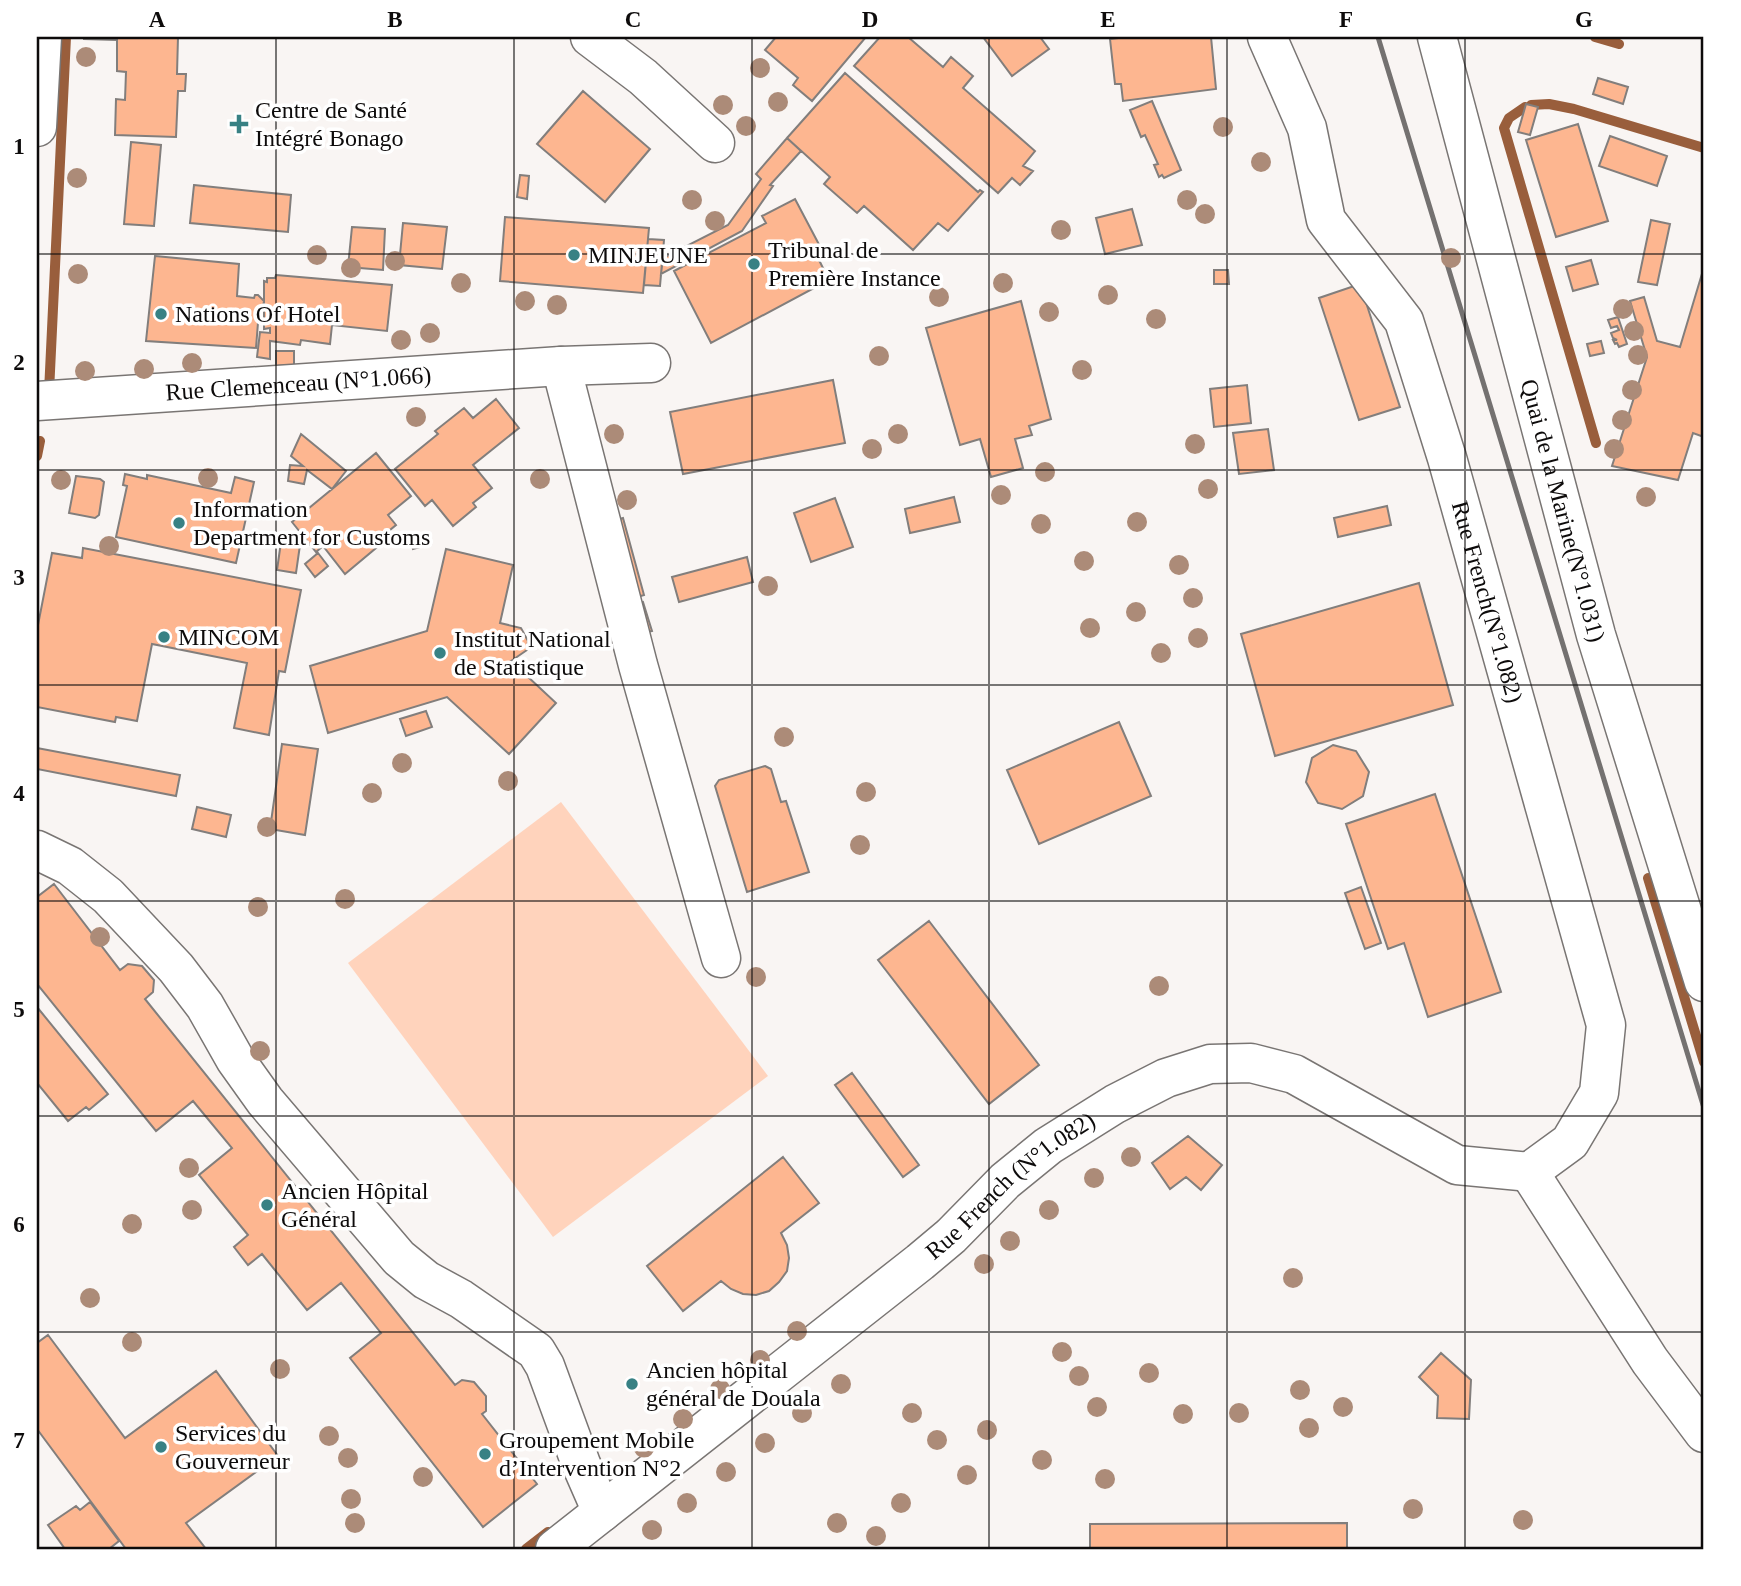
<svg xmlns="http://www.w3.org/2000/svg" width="1741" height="1586" font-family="Georgia,serif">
<rect width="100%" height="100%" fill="#f9f5f3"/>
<!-- green -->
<path fill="#ffd3bc" d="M561 802 768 1076 553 1237 348 963Z"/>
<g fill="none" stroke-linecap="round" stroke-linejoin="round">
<!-- stream -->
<path stroke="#995e3c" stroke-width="10" d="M1595 37 1619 44
M1531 105 1549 104 1574 109 1704 148
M1525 107 1509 118 1504 128 1596 443
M49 392 66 37
M37 456 40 441
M1648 878 1704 1062
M526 1549 548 1532"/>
</g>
<!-- building -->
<path fill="#fdb690" stroke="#827e7c" stroke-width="2" d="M84 37H178L177 74H186L185 91H178L176 137 115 135 116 99 125 100 126 72 117 71V40L84 39Z
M776 37H866L812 101 793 85 798 78 765 50Z
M880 37H908L943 67 951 57 973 76 963 88 1035 151 1023 166 1033 171 1020 185 1012 178 998 193 854 66Z
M983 37H1040L1049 49 1012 76Z
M1127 37H1211L1216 89 1123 101 1121 84H1115L1110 39Z
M845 73 978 192 980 190 983 192 948 231 938 223 913 250 864 206 857 213 824 184 830 177 787 138Z
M1598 78 1628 87 1623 104 1593 94Z
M583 91 650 149 605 202 537 144Z
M1152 101 1181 170 1164 178 1162 175 1159 177 1154 165 1158 164 1145 135 1141 137 1130 110Z
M1526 104 1538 107 1530 135 1518 132Z
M1578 124 1608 221 1556 237 1526 140Z
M1610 136 1667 156 1657 186 1599 166Z
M787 138 801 151 770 185 773 186 742 231 661 274 663 258 728 225 761 179 756 174Z
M131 142 161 145 154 226 124 224Z
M520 175 529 176 527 199 517 197Z
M194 185 291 195 288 232 190 223Z
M795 199 824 254 818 258 829 280 711 343 674 271 766 223 762 216Z
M1132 209 1142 245 1105 254 1096 218Z
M505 217 649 228 643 293 500 281Z
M1651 220 1670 224 1657 285 1638 282Z
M403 223 447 227 442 269 399 265Z
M352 227 385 229 383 270 348 267Z
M648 239 664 240 660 286 644 285Z
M155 256 239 264 237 296 254 298 255 295H258L264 301 263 307 259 310 256 348 146 341Z
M1591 260 1598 284 1573 291 1566 267Z
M1704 267V437L1693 433 1678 480 1612 466 1647 357 1630 301 1644 297 1657 341 1680 347Z
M1214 270H1228L1229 284H1214Z
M276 275 392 285 387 331 332 325 330 344 301 340 300 345 270 341V359L257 357 260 332 270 333V328L264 329V281L267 282V278H275Z
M1360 284 1400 407 1359 420 1319 298Z
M1021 301 1051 419 1029 426 1032 435 1015 439 1023 468 991 477 980 439 960 445 926 328Z
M1618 317 1627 344 1619 347 1617 343 1615 344 1613 340H1617L1613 338 1611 333 1619 330 1617 326 1611 328 1608 320Z
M1601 341 1604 353 1590 356 1587 344Z
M276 351H294V365L276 366Z
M833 380 845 443 683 474 670 412Z
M1247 385 1251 423 1214 427 1210 389Z
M496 399 519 428 473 465 492 488 473 503 476 507 453 526 432 500 425 506 395 469 438 434 435 431 464 408 473 418Z
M1268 429 1274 470 1239 474 1233 433Z
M301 434 346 471 332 489 307 470 304 484 288 481 290 465 303 466 291 456Z
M376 453 411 496 388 515 396 525 379 539 382 543 345 574 323 546 316 552 292 522Z
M125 474 147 479V475L231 493 235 477 254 482 236 563 116 537 127 486 123 485Z
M76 476 100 479 104 482 99 515 95 518 69 513Z
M954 497 960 522 910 533 905 509Z
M835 498 853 547 811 562 794 513Z
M1387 506 1391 525 1338 537 1334 518Z
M623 518 644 595 630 599 609 522Z
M428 533 431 544 413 549 410 537Z
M281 542 300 545 296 573 277 570Z
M83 548 301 590 285 672 279 671 269 735 234 728 247 663 152 644 137 721 116 717 115 722 37 707V630L52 553 82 558Z
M446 549 513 565 500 623 521 628 528 641 527 650 511 661 556 703 509 754 447 697 328 733 310 666 427 631Z
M318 553 328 566 315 577 305 564Z
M747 557 753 582 679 602 672 577Z
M1419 583 1453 705 1275 756 1241 634Z
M643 602 652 631 638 634 630 606Z
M426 711 432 727 406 736 400 719Z
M1119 722 1151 796 1039 844 1007 770Z
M282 744 318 749 305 835 270 829Z
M1333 745 1356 751 1369 772 1363 796 1342 809 1318 803 1306 782 1312 758Z
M37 748 180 775 176 796 37 769Z
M765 766 771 769 781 802 786 801 809 872 747 892 715 786 719 780Z
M1435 794 1501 992 1428 1017 1404 943 1388 949 1346 824Z
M197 807 231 815 226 837 192 829Z
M54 884 120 970 128 964 142 966 154 980 153 992 145 999 455 1385 462 1380 474 1382 486 1396V1411L482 1414 537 1484 483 1527 350 1358 381 1333 341 1283 307 1310 262 1254 248 1265 234 1247 248 1235 199 1175 232 1148 193 1101 156 1131 37 984V897Z
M1361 887 1381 943 1365 949 1345 893Z
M929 921 1039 1065 989 1104 878 960Z
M37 1007 108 1094 89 1110 86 1107 68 1121 37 1083Z
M852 1073 919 1165 903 1177 835 1085Z
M1188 1136 1222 1165 1201 1190 1186 1177 1170 1189 1152 1163Z
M783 1157 819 1203 781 1233 787 1245 789 1258 787 1271 779 1282 769 1291 756 1295 743 1294 731 1289 721 1281 683 1311 647 1266Z
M48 1335 125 1438 216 1371 278 1456 186 1523 206 1549H126L37 1429V1343Z
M1441 1353 1471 1380 1469 1419 1437 1418 1438 1396 1419 1377Z
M90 1502 119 1541 109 1549H65L48 1525 76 1506 80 1510Z
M1347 1523V1549H1090V1524Z"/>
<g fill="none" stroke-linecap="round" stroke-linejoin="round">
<defs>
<g id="minor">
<path d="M590 37 643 77 715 143"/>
<path id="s1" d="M1267 37 1307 128 1326 220 1404 321 1447 458 1606 1025 1599 1093 1570 1142 1529 1172"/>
<path id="s2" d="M1437 37 1596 635 1704 982"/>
<path d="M37 127 42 37"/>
<path d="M561 366 638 665 721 958"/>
<path id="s3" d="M37 401 561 366 651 363"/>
<path d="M37 850 70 866 108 896 176 968 205 1006 235 1059 265 1101 399 1258 426 1280 461 1299 536 1351 545 1366 581 1464 602 1512"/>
<path d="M1529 1172 1650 1361 1704 1433"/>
<path id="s4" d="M555 1549 920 1262 951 1236 1005 1181 1048 1146 1115 1104 1166 1078 1210 1064 1251 1063 1294 1074 1457 1165 1529 1172"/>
</g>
</defs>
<!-- minor casing -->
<use href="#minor" stroke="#797573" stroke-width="41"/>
<!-- minor -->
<use href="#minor" stroke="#fff" stroke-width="38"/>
<!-- rail -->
<path stroke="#747170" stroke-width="5" d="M1378 37 1704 1108"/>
</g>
<!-- trees -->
<g fill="#ac8b78">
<circle cx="86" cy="57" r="10"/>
<circle cx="760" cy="68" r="10"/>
<circle cx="778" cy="102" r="10"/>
<circle cx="723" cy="105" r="10"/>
<circle cx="746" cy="126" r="10"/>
<circle cx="1223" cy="127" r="10"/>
<circle cx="1261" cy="162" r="10"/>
<circle cx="77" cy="178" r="10"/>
<circle cx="692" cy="200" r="10"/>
<circle cx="1187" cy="200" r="10"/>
<circle cx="1205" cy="214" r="10"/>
<circle cx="715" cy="221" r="10"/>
<circle cx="1061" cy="230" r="10"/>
<circle cx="317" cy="255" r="10"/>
<circle cx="1451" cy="258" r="10"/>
<circle cx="395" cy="261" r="10"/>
<circle cx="351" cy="268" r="10"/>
<circle cx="78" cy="274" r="10"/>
<circle cx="461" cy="283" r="10"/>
<circle cx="1003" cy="283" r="10"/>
<circle cx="1108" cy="295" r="10"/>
<circle cx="939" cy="297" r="10"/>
<circle cx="525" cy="301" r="10"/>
<circle cx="557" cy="305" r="10"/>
<circle cx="1623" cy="309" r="10"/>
<circle cx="1049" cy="312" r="10"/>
<circle cx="1156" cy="319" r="10"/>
<circle cx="1634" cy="331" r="10"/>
<circle cx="430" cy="333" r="10"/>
<circle cx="401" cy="340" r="10"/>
<circle cx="1638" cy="355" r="10"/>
<circle cx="879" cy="356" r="10"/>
<circle cx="192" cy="363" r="10"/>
<circle cx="144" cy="369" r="10"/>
<circle cx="1082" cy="370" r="10"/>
<circle cx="85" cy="371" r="10"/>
<circle cx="1632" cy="390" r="10"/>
<circle cx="416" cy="417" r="10"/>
<circle cx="1622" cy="420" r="10"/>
<circle cx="614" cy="434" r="10"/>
<circle cx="898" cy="434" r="10"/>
<circle cx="1195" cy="444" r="10"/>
<circle cx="872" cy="449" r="10"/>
<circle cx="1614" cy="449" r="10"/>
<circle cx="1045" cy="472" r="10"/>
<circle cx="208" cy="478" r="10"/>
<circle cx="540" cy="479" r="10"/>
<circle cx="61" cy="480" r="10"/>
<circle cx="1208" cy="489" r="10"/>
<circle cx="1001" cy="495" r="10"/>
<circle cx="1646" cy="497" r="10"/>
<circle cx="627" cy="500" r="10"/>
<circle cx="1137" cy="522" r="10"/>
<circle cx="1041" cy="524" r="10"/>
<circle cx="109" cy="546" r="10"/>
<circle cx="1084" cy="561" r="10"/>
<circle cx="1179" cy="565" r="10"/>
<circle cx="768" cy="586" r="10"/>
<circle cx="1193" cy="598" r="10"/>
<circle cx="1136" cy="612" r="10"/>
<circle cx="1090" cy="628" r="10"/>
<circle cx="1198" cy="638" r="10"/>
<circle cx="1161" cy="653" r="10"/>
<circle cx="784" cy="737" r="10"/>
<circle cx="402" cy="763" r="10"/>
<circle cx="508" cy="781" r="10"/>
<circle cx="866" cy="792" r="10"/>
<circle cx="372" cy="793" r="10"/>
<circle cx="267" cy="827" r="10"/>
<circle cx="860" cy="845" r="10"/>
<circle cx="345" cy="899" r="10"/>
<circle cx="258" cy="907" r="10"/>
<circle cx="100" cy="937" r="10"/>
<circle cx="756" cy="977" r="10"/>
<circle cx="1159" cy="986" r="10"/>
<circle cx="260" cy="1051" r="10"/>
<circle cx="1131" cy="1157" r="10"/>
<circle cx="189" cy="1168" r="10"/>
<circle cx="1094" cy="1178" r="10"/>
<circle cx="192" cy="1210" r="10"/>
<circle cx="1049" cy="1210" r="10"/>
<circle cx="132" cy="1224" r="10"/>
<circle cx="1010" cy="1241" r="10"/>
<circle cx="984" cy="1264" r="10"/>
<circle cx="1293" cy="1278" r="10"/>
<circle cx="90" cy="1298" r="10"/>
<circle cx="797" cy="1331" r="10"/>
<circle cx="132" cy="1342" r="10"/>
<circle cx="1062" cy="1352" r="10"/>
<circle cx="760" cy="1360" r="10"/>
<circle cx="280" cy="1369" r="10"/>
<circle cx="1149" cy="1373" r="10"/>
<circle cx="1079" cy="1376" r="10"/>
<circle cx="841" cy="1384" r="10"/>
<circle cx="720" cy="1389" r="10"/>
<circle cx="1300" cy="1390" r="10"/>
<circle cx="1097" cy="1407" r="10"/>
<circle cx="1343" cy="1407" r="10"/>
<circle cx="802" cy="1413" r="10"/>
<circle cx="912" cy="1413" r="10"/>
<circle cx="1239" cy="1413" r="10"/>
<circle cx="1183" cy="1414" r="10"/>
<circle cx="683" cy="1419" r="10"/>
<circle cx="1309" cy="1428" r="10"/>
<circle cx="987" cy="1430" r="10"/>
<circle cx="329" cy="1436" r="10"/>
<circle cx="937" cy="1440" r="10"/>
<circle cx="765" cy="1443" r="10"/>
<circle cx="644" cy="1448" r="10"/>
<circle cx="348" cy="1458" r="10"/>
<circle cx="1042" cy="1460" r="10"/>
<circle cx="726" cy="1472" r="10"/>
<circle cx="967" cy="1475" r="10"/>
<circle cx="423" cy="1477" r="10"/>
<circle cx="1105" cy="1479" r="10"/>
<circle cx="351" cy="1499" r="10"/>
<circle cx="687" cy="1503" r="10"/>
<circle cx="901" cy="1503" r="10"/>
<circle cx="1413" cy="1509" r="10"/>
<circle cx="1523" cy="1520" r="10"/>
<circle cx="355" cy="1523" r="10"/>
<circle cx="837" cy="1523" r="10"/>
<circle cx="652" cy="1530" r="10"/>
<circle cx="876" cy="1536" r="10"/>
</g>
<!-- grid -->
<path fill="none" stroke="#0d0b0b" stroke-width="2" stroke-opacity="0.55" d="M276 37V1549M514 37V1549M752 37V1549M989 37V1549M1227 37V1549M1465 37V1549M37 254H1704M37 470H1704M37 685H1704M37 901H1704M37 1116H1704M37 1332H1704"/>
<!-- markers -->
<g fill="#388184" stroke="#fff" stroke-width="2.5">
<path d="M235.5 113.5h7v7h7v7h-7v7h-7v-7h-7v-7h7z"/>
<circle cx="574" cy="255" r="7"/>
<circle cx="754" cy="264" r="7"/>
<circle cx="161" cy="314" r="7"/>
<circle cx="179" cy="523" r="7"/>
<circle cx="164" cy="637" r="7"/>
<circle cx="440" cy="653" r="7"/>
<circle cx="267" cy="1205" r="7"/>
<circle cx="632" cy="1384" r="7"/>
<circle cx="161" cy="1447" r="7"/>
<circle cx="485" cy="1454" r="7"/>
</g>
<g text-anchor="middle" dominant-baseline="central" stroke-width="7" stroke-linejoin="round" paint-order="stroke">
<!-- poi labels -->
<g font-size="24" fill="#0d0b0b" stroke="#fff" text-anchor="start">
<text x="255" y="110">Centre de Santé<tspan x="255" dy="28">Intégré Bonago</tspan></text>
<text x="768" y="250">Tribunal de<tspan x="768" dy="28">Première Instance</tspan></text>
<text x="588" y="255">MINJEUNE</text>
<text x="175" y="314">Nations Of Hotel</text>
<text x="193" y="509">Information<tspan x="193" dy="28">Department for Customs</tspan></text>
<text x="178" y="637">MINCOM</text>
<text x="454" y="639">Institut National<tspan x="454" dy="28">de Statistique</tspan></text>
<text x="281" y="1191">Ancien Hôpital<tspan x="281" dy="28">Général</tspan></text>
<text x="646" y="1370">Ancien hôpital<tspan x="646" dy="28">général de Douala</tspan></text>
<text x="175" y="1433">Services du<tspan x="175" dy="28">Gouverneur</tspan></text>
<text x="499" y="1440">Groupement Mobile<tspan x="499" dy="28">d’Intervention N°2</tspan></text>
</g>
<!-- street labels -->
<g font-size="24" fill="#0d0b0b" stroke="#fff">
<text stroke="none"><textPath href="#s3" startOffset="262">Rue Clemenceau (N°1.066)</textPath></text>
<text stroke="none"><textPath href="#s2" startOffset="490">Quai de la Marine(N°1.031)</textPath></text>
<text stroke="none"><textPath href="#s1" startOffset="614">Rue French(N°1.082)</textPath></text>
<text stroke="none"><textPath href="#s4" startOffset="583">Rue French (N°1.082)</textPath></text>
</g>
</g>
<!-- border -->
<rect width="1741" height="1586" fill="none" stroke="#ffffff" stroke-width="77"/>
<rect x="38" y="38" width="1664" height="1510" fill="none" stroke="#0d0b0b" stroke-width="2.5"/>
<g font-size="23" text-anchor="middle" font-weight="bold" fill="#0d0b0b">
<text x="157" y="27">A</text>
<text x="395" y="27">B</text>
<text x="633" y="27">C</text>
<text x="870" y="27">D</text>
<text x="1108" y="27">E</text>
<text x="1346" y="27">F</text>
<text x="1584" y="27">G</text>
<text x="19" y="154">1</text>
<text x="19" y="370">2</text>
<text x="19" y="585">3</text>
<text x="19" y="801">4</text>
<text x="19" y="1017">5</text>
<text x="19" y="1232">6</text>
<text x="19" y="1448">7</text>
</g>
</svg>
